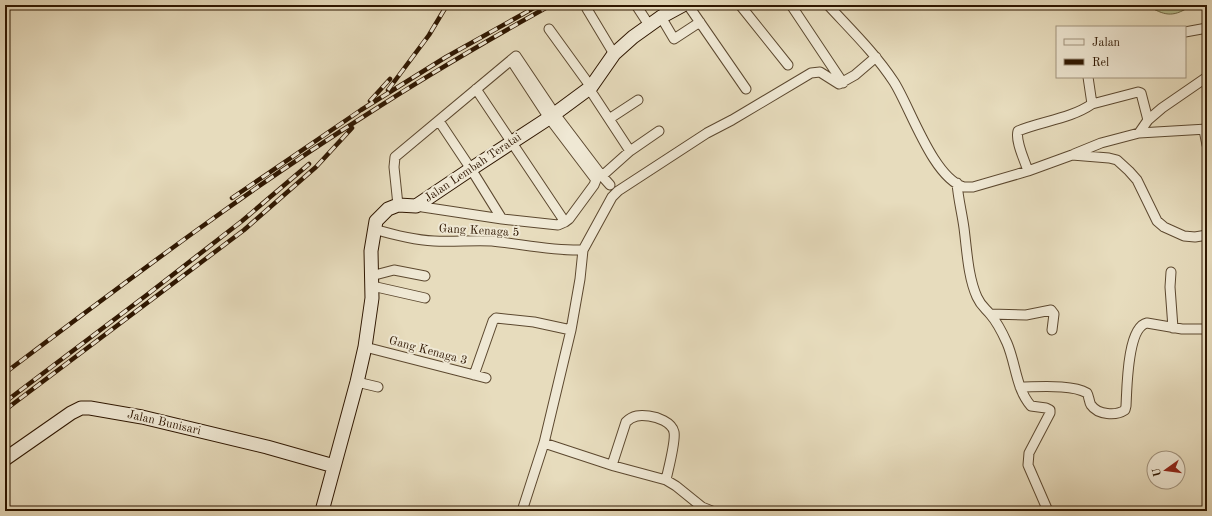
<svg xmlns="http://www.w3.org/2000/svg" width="1212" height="516" font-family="'Old Standard TT',serif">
<defs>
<pattern id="forest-firs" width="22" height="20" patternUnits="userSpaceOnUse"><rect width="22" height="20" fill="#b7c090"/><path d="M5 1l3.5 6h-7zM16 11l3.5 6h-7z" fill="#9ea47a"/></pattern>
</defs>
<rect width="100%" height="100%" fill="#e7dcbd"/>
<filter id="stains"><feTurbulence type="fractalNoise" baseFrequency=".005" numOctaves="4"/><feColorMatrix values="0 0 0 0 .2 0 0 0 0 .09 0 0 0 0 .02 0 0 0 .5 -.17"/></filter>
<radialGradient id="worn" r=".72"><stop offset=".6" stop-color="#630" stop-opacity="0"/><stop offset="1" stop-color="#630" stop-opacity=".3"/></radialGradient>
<!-- forest -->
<path fill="url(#forest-firs)" stroke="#726b48" d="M1148 5H1188L1189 7C1172 18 1164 15 1148 6Z"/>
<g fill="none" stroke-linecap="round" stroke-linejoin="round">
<defs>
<path id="street" d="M636 5 649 25
M688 5 746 89
M740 5 788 65
M791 5 843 83
M828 5C851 30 875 53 894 82 910 107 933 178 964 187 967 187 970 187 973 187L1028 171 1072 155 1109 158 1117 160 1129 171 1137 180 1157 221 1164 227 1184 236 1195 237 1207 235
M587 9 614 54
M661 17 674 39 700 22
M549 29 591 87 592 93 630 151
M1185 32 1207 28
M476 89 565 222
M1092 104 1138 92 1141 93 1148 120
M609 119 638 100
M439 121 471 169 502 219
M1204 130 1207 145
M1139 133 1148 120 1162 108 1207 77
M1074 154 1101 143 1139 133 1207 129
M1028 171C1025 161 1015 141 1018 131 1042 121 1070 119 1092 104L1088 77
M602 176 610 185
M957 183C958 198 962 213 964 228 967 251 968 277 977 297 981 306 985 308 990 314 997 322 1003 334 1007 343 1016 364 1016 389 1031 406L1046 408 1050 410V413L1029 453 1028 465 1048 511
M398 205 394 167 395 157 516 56 555 114 602 176 630 151 659 131
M416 206 502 219 558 225 565 222 569 219 594 185 596 180 549 118 511 60
M374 229C394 235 414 240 434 241 453 242 473 240 492 241 522 244 552 251 583 250
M1171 272 1170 287 1173 328
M371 276 394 270 425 276
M372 286 425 298
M990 314 1026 315 1051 310 1054 314 1052 330
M365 347 486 378
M474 375 493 321 496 318 534 322 571 330
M357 382 378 387
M1020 387C1038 387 1072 384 1087 393 1089 396 1089 402 1091 405 1098 415 1116 416 1125 410L1126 406C1127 389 1127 327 1147 323L1182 329H1207
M544 443 614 466 666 480 676 486 702 507 712 511
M612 465 626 422C633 415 640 415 649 416 657 417 672 422 674 432 676 441 668 470 666 480
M522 511 544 443 571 330 580 279 583 250 612 197 618 191 707 133 732 120 811 73 820 72 839 84 855 75 876 57"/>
<path id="secondary" d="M5 459 71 413 81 408H90L142 417 267 447 334 466
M322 511 357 382 365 347 372 298 371 251 376 221 388 209 398 205 416 206 471 169 549 118 591 87 614 54 633 37 661 17 683 5"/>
</defs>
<!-- street casing -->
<use href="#street" stroke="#5c482f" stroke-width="11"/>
<!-- secondary casing -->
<use href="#secondary" stroke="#2e1600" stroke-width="15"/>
<!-- street -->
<use href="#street" stroke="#efe8d4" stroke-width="9"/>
<!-- secondary -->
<use href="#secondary" stroke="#efe8d4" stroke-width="13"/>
<defs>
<path id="rail" d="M388 90 429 35 447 5
M370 101 390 79
M232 198 361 110 446 57 539 5
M5 373C123 284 241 194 366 115 426 76 488 40 551 5
M5 402 148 294 242 221 309 164
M5 410 244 230 316 167 352 128"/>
</defs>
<!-- rail casing -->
<use href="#rail" stroke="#2e1600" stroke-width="4.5"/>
<!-- rail -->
<use href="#rail" stroke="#efe8d4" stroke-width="3" stroke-dasharray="9" stroke-linecap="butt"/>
</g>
<g text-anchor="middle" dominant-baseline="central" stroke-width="4" stroke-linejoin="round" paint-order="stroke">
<!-- street labels -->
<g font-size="12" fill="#2e1600" stroke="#efe8d4">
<text transform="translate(473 168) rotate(-34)">Jalan Lembah Teratai</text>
<text transform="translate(479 231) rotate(3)">Gang Kenaga 5</text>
<text transform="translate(428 351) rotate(15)">Gang Kenaga 3</text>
<text transform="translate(164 423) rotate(13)">Jalan Bunisari</text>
</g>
</g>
<!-- margin -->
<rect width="1212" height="516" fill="none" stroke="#e7dcbd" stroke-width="20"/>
<rect x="6" y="6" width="1200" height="504" fill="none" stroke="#2e1600" stroke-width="2"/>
<rect x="10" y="10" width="1192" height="496" fill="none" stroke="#2e1600"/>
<!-- legend -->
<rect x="1056" y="26" width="130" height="52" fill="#efe8d4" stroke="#a2947f"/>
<rect x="1064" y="39" width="20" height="6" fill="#efe8d4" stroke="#a2947f"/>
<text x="1092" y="46" font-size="12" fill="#2e1600">Jalan</text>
<rect x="1064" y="59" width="20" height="6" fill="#2e1600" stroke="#a2947f"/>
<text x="1092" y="66" font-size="12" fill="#2e1600">Rel</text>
<!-- north arrow -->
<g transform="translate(1166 470) rotate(256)"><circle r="19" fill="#efe8d4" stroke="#a2947f"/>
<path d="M0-3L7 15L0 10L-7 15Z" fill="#8f2418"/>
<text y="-6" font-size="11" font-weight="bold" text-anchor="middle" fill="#2e1600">U</text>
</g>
<rect width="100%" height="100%" filter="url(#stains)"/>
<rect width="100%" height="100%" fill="url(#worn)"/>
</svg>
